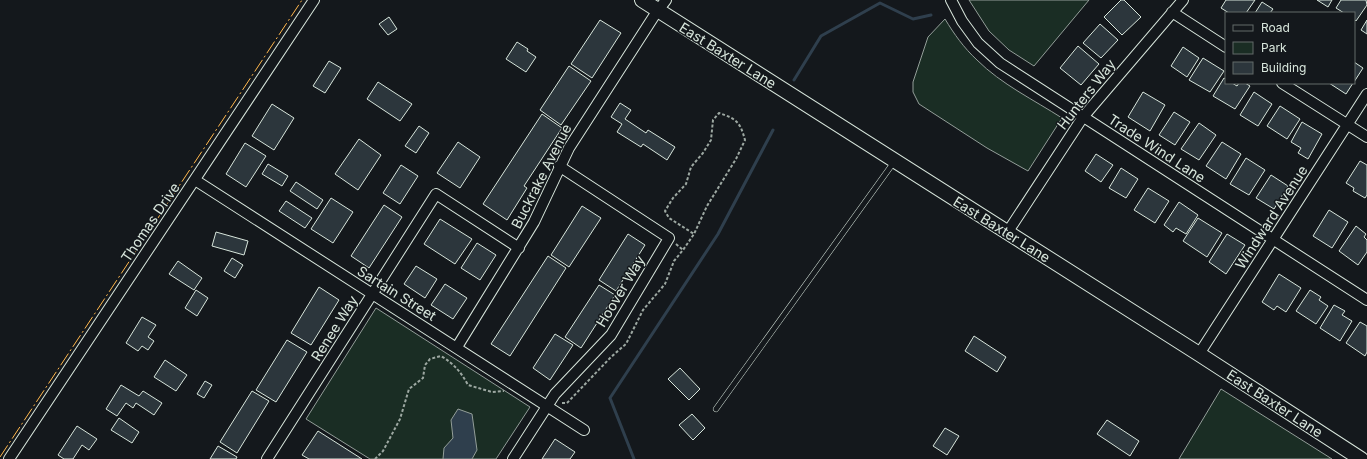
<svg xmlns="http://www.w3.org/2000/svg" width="1367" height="459" font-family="Inter,sans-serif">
<rect width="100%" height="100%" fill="#14181c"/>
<!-- green -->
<path fill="#1a2d24" stroke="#939e99" d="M969 0H1089L1034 66 1009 50 989 31Z
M945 19C954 34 964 48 977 60 1001 84 1034 100 1062 118L1028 171 987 148 919 104 913 92V82L928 37Z
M376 308 530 407 496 459H370L306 419Z
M1221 389 1332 459H1179Z"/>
<!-- water -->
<path fill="#2f3f4d" stroke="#939e99" d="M458 409 472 414 477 450 472 459H443L444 448 453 438 451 420Z"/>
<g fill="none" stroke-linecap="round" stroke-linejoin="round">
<!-- stream -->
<path stroke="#2f3f4d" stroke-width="3" d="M794 80 821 36 880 3 913 19 931 15
M634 459 610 398 718 234 773 130"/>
</g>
<!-- building -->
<path fill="#2c363c" stroke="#d8e6dc" d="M1121 0H1124L1141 17 1122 35 1104 17Z
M1226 0H1255L1246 13H1229L1221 8Z
M1317 0H1332L1328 7Z
M1341 0H1366L1367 5 1356 21 1354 19V13H1344L1336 8Z
M1262 2 1273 9 1270 13H1255Z
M389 17 397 29 388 35 379 24Z
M600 20 621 33 592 78 571 64Z
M1367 20V34L1361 30Z
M1100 24 1118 40 1101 58 1083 43Z
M517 42 528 49 527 51 536 57 526 72 506 59Z
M1078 46 1099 64 1081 85 1060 68Z
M1183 47 1199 58 1187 77 1171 66Z
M1203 58 1224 71 1210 92 1189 80Z
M329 61 341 68 325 93 313 86Z
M1354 62 1363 68 1354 82Z
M569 66 591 81 561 125 540 110Z
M1224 78 1226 79V83H1232L1237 86 1239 83H1245L1250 86 1235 109 1213 96Z
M378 82 412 104 400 121 367 99Z
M1329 83H1353L1346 94Z
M1143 92 1165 105 1150 131 1128 117Z
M1254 92 1272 104 1258 126 1240 115Z
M620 103 631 110 625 119 646 133 648 130 675 147 667 160 643 144 641 147 617 132 622 124 611 117Z
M272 104 294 118 274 150 252 136Z
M1280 106 1300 119 1287 139 1267 126Z
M1174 112 1190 122 1175 145 1159 135Z
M542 114 562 128 524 186 527 188 507 220 483 204Z
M1302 122 1322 134 1308 159 1298 153 1301 148 1291 142Z
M1199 123 1216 135 1199 160 1181 149Z
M419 126 429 133 416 153 405 146Z
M359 139 381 155 358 190 335 174Z
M458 142 480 157 460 188 437 173Z
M1222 142 1241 154 1226 179 1206 166Z
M245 143 266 156 246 187 226 174Z
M1096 154 1113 165 1101 182 1085 171Z
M1246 158 1265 170 1249 195 1230 184Z
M1360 161 1367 165V195L1365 198 1353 191 1354 188 1346 183Z
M268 164 288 176 282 186 262 174Z
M401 165 418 176 400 204 383 193Z
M1121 168 1138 179 1126 198 1109 188Z
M1271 175 1288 186 1274 209 1256 198Z
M296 182 323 200 317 209 290 191Z
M1148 188 1169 201 1155 223 1134 210Z
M331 198 353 212 333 243 311 229Z
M286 201 312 218 305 228 279 211Z
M1179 202 1198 215 1186 234 1176 228 1173 232 1164 225Z
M384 205 402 217 369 268 351 256Z
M582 206 601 218 569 267 551 255Z
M1329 210 1348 222 1332 248 1313 236Z
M1198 218 1222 233 1207 257 1183 241Z
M440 219 472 239 455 264 424 244Z
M1356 226 1366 234 1364 237 1367 240V252L1358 265 1339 251Z
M216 232 248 241 244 255 212 246Z
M628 234 645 245 616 291 599 280Z
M1227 234 1245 245 1226 274 1209 262Z
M477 243 496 255 480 280 461 268Z
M548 256 566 268 510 356 491 344Z
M232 258 243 265 235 278 224 271Z
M178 261 202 278 194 290 169 274Z
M416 266 437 279 425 298 404 284Z
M1279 274 1301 288 1286 312 1277 306 1274 310 1262 302Z
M445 284 467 298 453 319 431 305Z
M599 285 615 295 581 348 565 337Z
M319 287 339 300 311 345 291 333Z
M196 290 208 298 197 316 185 308Z
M1310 290 1321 297 1319 300 1328 306 1316 324 1296 311Z
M1334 305 1345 311 1342 315 1352 321 1340 341 1320 328Z
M142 317 156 325 148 337 154 341 148 350 142 346 138 351 126 343Z
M1360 322 1367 326V352L1365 356 1346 343Z
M555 334 573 345 550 380 533 368Z
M974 336 1006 357 997 372 965 351Z
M287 340 307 352 276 402 256 390Z
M165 360 187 375 176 391 154 377Z
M680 368 700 389 689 400 668 379Z
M205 381 212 385 204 398 197 394Z
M121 385 139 396 143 391 162 403 154 415 136 403 133 408 126 403 117 416 106 409Z
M252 391 269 401 237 453 220 442Z
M692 414 705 428 693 440 679 425Z
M119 418 139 432 132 443 111 430Z
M1107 420 1139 441 1130 456 1097 434Z
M77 426 97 439 89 450 82 445 73 459H64L58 455Z
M945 428 959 436 947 455 933 446Z
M318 431 362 459H309L302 455Z
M555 439 575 452 570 459H542Z
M218 446 237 457 236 459H210Z"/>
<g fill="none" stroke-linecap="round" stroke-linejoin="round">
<defs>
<path id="lane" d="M716 409 894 162"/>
<path id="street" d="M951 0 962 21 978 43 1000 63 1367 300
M1172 12 1226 47
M1282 83 1367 137
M195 180 584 430
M1007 233 1083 117 1183 0
M457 347 534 222 569 148 656 13 666 0
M1199 354 1367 94
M9 459 314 0
M267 459 436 194 519 248
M513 459 555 394 611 335 669 238 559 166"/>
<path id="secondary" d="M642 0 1199 354 1361 459"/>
</defs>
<!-- lane casing -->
<use href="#lane" stroke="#d8e6dc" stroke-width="6"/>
<!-- street casing -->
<use href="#street" stroke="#d8e6dc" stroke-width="12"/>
<!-- secondary casing -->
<use href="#secondary" stroke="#d8e6dc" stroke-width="16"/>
<!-- path -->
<path stroke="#9da8a2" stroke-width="2" stroke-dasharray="3 2" stroke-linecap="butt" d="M676 244 683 250
M562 403H567L611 357 626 344 643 310 665 284 674 261 683 250 694 234 669 218 665 211 673 198 686 184 691 167 703 153 711 140 713 120 719 113C737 119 740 122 745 140L736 159 707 206 694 234
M375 459 383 451 400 419 409 389 423 378 425 365 430 359 441 356C454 364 461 372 468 385L492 392 504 391"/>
<!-- lane -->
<use href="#lane" stroke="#14181c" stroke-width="5"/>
<!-- street -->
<use href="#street" stroke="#14181c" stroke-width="10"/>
<!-- secondary -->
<use href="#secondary" stroke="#14181c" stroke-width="14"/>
<!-- power -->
<path stroke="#ffb74d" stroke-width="1" stroke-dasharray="14 3 2 3" stroke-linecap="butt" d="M0 457 302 0"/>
</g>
<g text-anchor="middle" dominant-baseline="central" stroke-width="3" stroke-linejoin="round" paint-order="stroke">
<!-- street labels -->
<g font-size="14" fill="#d8e6dc" stroke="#14181c">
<text transform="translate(728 55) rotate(32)">East Baxter Lane</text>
<text transform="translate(1086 94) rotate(-52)">Hunters Way</text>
<text transform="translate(1157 148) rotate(33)">Trade Wind Lane</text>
<text transform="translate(541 176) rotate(-63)">Buckrake Avenue</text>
<text transform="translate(1271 217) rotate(-57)">Windward Avenue</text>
<text transform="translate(150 222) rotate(-56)">Thomas Drive</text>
<text transform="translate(1002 229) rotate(32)">East Baxter Lane</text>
<text transform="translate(620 291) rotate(-59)">Hoover Way</text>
<text transform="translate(397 293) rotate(32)">Sartain Street</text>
<text transform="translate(334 328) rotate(-58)">Renee Way</text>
<text transform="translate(1275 403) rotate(33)">East Baxter Lane</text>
</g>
</g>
<!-- legend -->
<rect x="1225" y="12" width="130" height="72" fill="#14181c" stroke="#626a69"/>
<rect x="1233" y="25" width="20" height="6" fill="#14181c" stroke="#626a69"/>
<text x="1261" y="32" font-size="12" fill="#d8e6dc">Road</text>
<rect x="1233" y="42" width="20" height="12" fill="#1a2d24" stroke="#626a69"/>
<text x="1261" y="52" font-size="12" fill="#d8e6dc">Park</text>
<rect x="1233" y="62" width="20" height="12" fill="#2c363c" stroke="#626a69"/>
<text x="1261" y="72" font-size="12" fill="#d8e6dc">Building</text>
</svg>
